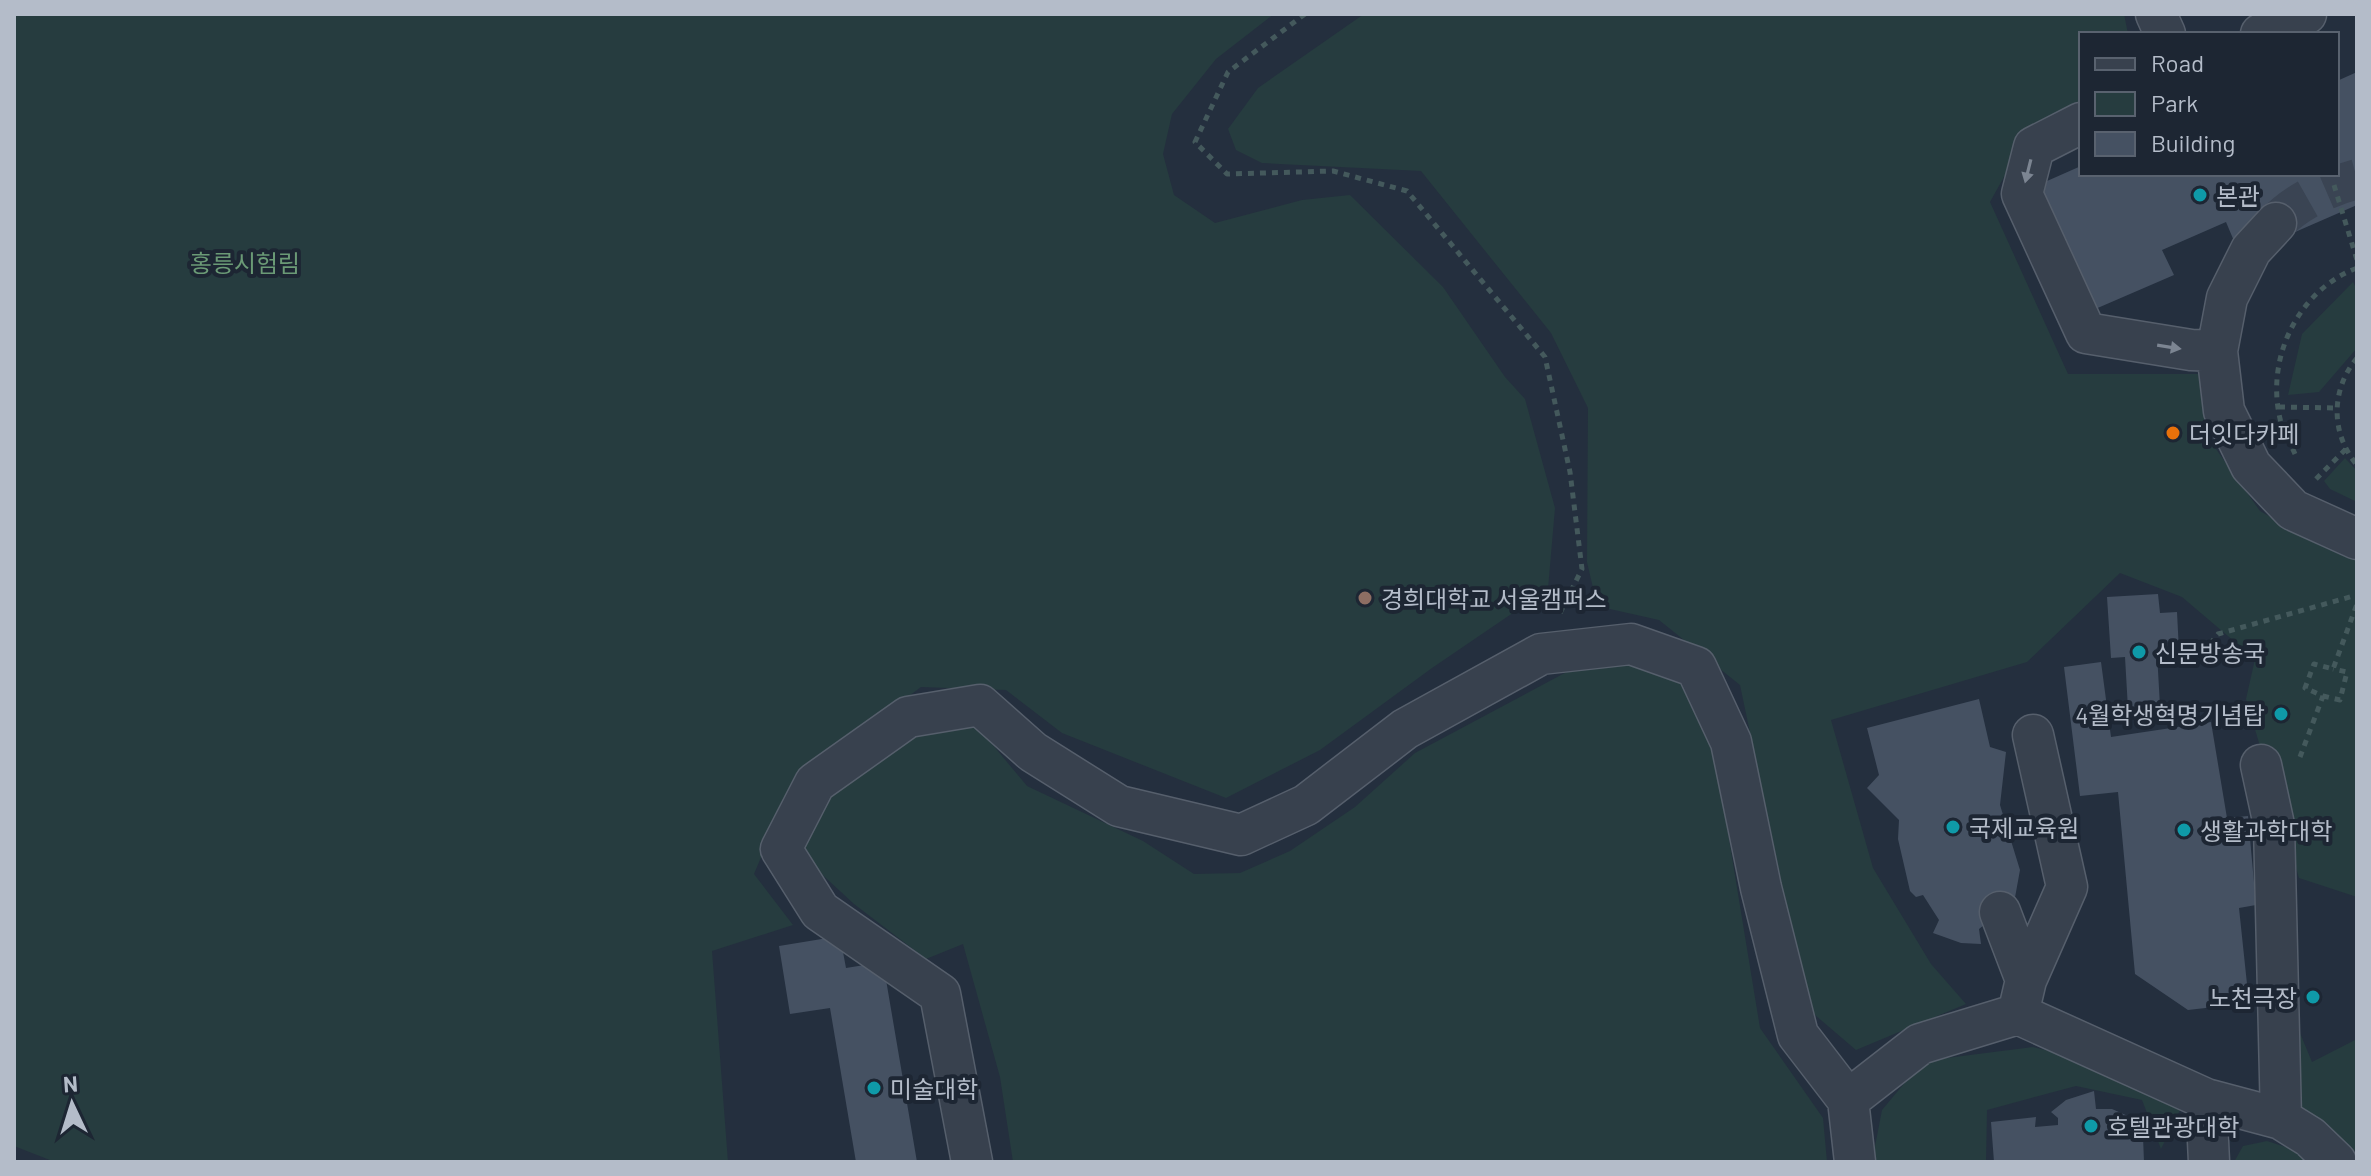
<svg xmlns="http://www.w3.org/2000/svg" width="2371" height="1176" font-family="Barlow,'Noto Sans KR',sans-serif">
<rect width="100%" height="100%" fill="#242f3e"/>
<!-- green -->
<path fill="#263c3f" d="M14 14H1274L1216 59 1172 114 1163 154 1174 195 1215 223 1302 200 1350 195 1443 287 1505 377 1525 399 1555 508 1548 589 1432 668 1320 750 1226 798 1062 733 1006 690 921 687 792 784 754 874 793 925 712 951 728 1162H55L14 1146Z
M1364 14H2124L2128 34H2081V99L2020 148 1990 202 2068 374H2198L2211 442 2260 511 2323 547 2357 559V897L2299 878 2246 699 2255 659 2182 597 2120 573 2027 662 1831 720 1873 868 1931 964 1966 1004 1856 1050 1808 1009 1740 685 1659 620 1601 607 1594 592 1587 562 1588 408 1551 333 1421 171 1262 163 1236 150 1228 129 1258 88Z
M2353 282 2357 290V348L2319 392 2288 395 2302 334Z
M2345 458 2357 471V502L2330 489 2324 481Z
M1589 660 1669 667 1710 723 1760 1028 1823 1118 1827 1162H1013L1000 1077 963 944 926 959 854 904 800 854 807 815 886 742 972 720 1027 786 1143 841 1194 874 1240 873 1290 851 1355 807 1415 753Z
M2300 1033 2312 1062 2357 1039V1152L2321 1136 2290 1113 2286 1039Z
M2033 1047 2104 1065 2181 1108 2161 1149 2142 1100 2076 1086 1987 1110 1986 1162H1872L1882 1110 1923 1061Z
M2267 1141 2295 1150 2312 1162H2234L2243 1146Z"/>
<!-- building -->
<path fill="#455162" d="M2357 72V205L2286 236 2234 241 2226 222 2162 250 2174 275 2093 310 2038 185 2081 166V174H2337V81Z
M2158 594 2160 613 2177 612 2179 651 2157 653 2160 706 2128 709 2125 657 2111 658 2107 597Z
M2101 662 2111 737 2211 722 2227 818 2248 816 2256 905 2239 908 2249 1003 2188 1010 2135 974 2118 792 2080 796 2064 667Z
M1979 699 1990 747 2006 752 2000 805 2020 870 2012 914 2000 912 1979 929 1981 944 1961 943 1933 933 1939 920 1923 895 1916 897 1910 891 1898 839 1899 820 1867 788 1879 775 1867 728Z
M840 936 846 968 883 962 917 1162H856L830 1008 790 1014 779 946Z
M2094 1091 2096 1109H2112L2128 1116 2143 1136 2144 1162H1994L1991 1122 2036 1117 2035 1127 2058 1125V1118L2051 1112 2066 1100Z"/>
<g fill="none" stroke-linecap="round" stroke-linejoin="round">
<!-- minor-tunnel -->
<path stroke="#3a4453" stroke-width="40" stroke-dasharray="40 20" stroke-linecap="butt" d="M2276 223C2297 201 2328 187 2357 179"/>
<defs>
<path id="minor" d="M2156 14 2165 34
M2261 34 2306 14
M2081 123 2034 147 2022 194 2086 333 2191 350 2217 351
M2276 223 2251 250 2227 298 2217 351 2224 411 2251 466 2293 510 2357 539
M2261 765 2274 825 2281 1119 2310 1137 2336 1162
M2000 912 2026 980
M2018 1014 2206 1099 2209 1162
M2206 1099 2281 1119
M1848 1100 1855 1162
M972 1162 940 994 820 911 781 849 815 783 908 717 980 705 1033 752 1119 806 1241 835 1306 805 1405 729 1541 654 1631 644 1696 667 1731 742 1761 888 1798 1035 1848 1100 1920 1044 2018 1014 2026 980 2067 887 2033 735"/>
</defs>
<!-- minor casing -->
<use href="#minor" stroke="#565f6c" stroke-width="43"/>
<!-- path -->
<path stroke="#44595c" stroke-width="5" stroke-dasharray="6 6" stroke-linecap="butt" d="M1305 14 1228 72 1195 142 1227 174 1333 171 1407 191 1545 357 1570 472 1582 569 1560 613
M2334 185 2357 260
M2357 358C2331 389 2330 433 2357 465
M2279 407 2337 408
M2295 454C2291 445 2285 435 2282 426 2263 363 2296 291 2357 268
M2316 479 2346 449
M2157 662 2199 658 2218 634 2357 595
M2323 696 2340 700 2347 672 2333 669
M2300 757 2323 696 2305 688 2314 664 2333 669 2357 604"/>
<!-- minor -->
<use href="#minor" stroke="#38414e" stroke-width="40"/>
</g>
<!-- one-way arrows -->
<defs><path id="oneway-solid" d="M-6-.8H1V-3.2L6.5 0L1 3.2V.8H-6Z" transform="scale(2)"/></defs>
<g fill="#7c8592">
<use href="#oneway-solid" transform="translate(2028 171) rotate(104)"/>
<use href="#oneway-solid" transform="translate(2169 347) rotate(9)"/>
</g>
<!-- markers -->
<g fill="#0f9aa8" stroke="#1d2633" stroke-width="3">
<circle cx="2200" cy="195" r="8"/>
<circle cx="2139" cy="652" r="8"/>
<circle cx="2281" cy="714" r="8"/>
<circle cx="1953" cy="827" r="8"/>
<circle cx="2184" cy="830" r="8"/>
<circle cx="2313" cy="997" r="8"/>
<circle cx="874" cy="1088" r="8"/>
<circle cx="2091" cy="1126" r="8"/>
</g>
<circle fill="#e8710a" stroke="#1d2633" stroke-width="3" cx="2173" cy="433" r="8"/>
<circle fill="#8d6e63" stroke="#1d2633" stroke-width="3" cx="1365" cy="598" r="8"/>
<g text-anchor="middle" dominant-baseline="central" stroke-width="8" stroke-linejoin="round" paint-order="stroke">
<!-- poi labels -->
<g font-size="24" fill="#b4bcc9" stroke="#1d2633" text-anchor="start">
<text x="2216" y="195">본관</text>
<text x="2189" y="433">더잇다카페</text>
<text x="1381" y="598">경희대학교 서울캠퍼스</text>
<text x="2155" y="652">신문방송국</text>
<text x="2265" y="714" text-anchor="end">4월학생혁명기념탑</text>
<text x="1969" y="827">국제교육원</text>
<text x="2200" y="830">생활과학대학</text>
<text x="2297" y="997" text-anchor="end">노천극장</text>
<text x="890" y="1088">미술대학</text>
<text x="2107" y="1126">호텔관광대학</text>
</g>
<!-- park labels -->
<g font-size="24" fill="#6b9a76" stroke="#1d2633">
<text x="245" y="262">홍릉시험림</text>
</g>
</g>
<!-- border -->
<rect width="2371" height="1176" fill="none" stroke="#b4bcc9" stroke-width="32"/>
<!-- legend -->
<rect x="2079" y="32" width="260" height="144" fill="#1d2633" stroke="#59626f" stroke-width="2"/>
<rect x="2095" y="58" width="40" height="12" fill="#38414e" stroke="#59626f" stroke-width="2"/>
<text x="2151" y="72" font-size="24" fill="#b4bcc9">Road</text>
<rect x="2095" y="92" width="40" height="24" fill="#263c3f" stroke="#59626f" stroke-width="2"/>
<text x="2151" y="112" font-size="24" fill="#b4bcc9">Park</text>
<rect x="2095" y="132" width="40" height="24" fill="#455162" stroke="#59626f" stroke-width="2"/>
<text x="2151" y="152" font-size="24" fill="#b4bcc9">Building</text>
<!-- north arrow -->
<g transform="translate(72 1104) rotate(356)" stroke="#1d2633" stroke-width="6" paint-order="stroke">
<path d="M0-6L14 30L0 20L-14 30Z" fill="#b4bcc9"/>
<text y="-12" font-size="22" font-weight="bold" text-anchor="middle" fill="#b4bcc9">N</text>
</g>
</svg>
